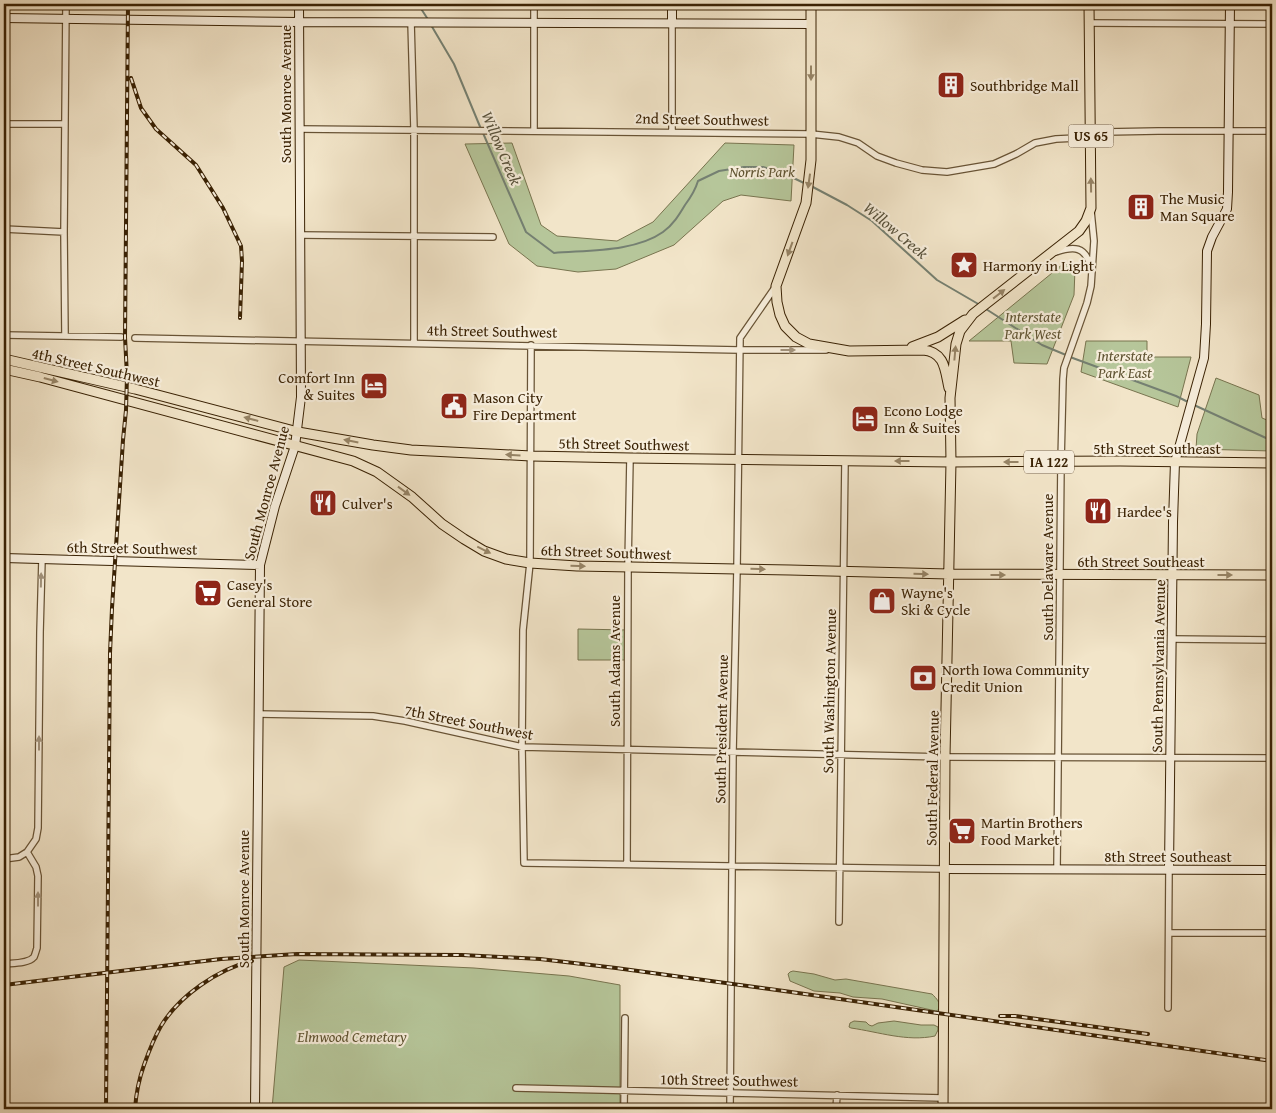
<svg xmlns="http://www.w3.org/2000/svg" width="1276" height="1113" font-family="'Gentium Book Plus',serif">
<rect width="100%" height="100%" fill="#f2e5c9"/>
<filter id="stains"><feTurbulence type="fractalNoise" baseFrequency=".004" numOctaves="4"/><feColorMatrix values="0 0 0 0 .2 0 0 0 0 .09 0 0 0 0 .02 0 0 0 .5 -.17"/></filter>
<radialGradient id="worn" r=".72"><stop offset=".6" stop-color="#630" stop-opacity="0"/><stop offset="1" stop-color="#630" stop-opacity=".3"/></radialGradient>
<!-- green -->
<path fill="#b6c69a" stroke="#78744f" d="M512 143 541 225 557 236 617 241 653 222 725 143 794 145 791 201 741 195 723 201 674 245 616 269 578 272 537 266 509 244 465 144Z
M1063 264 1073 265 1075 269 1074 295 1047 364 1014 363 1011 341H969Z
M1086 341H1147V357H1191L1178 407 1081 372Z
M1216 378 1259 395 1262 418 1272 422V451L1196 449 1197 434Z
M578 629 628 630V660H578Z
M299 960 474 968 569 976 620 985V1109H272L284 967Z
M793 971 814 974 835 980 846 979 932 994C937 999 940 1002 940 1009L936 1011 882 999 853 997 840 993 814 991 790 981 788 974 790 972Z
M854 1021 866 1022 869 1025 872 1026 878 1023 894 1021 921 1025H934L938 1027V1030L935 1036C907 1042 879 1032 851 1028L849 1027 850 1023Z"/>
<g fill="none" stroke-linecap="round" stroke-linejoin="round">
<!-- stream -->
<path stroke="#758072" stroke-width="2" d="M418 4 429 21
M431 25 454 64 481 129
M483 133 526 232 554 253C587 250 635 252 663 232 673 225 679 215 685 205 691 197 695 191 698 181L719 171 744 167H763L783 173 804 183
M811 186 847 205 872 221 937 280 980 305
M986 309 1042 345 1066 355
M1070 357 1176 396 1190 403
M1194 405 1266 438H1272"/>
<defs>
<path id="street" d="M534 4V130
M411 22 414 129V343
M1089 23 1272 24
M4 124H65
M299 129 811 134 839 137 858 143 877 156 896 163 922 170 947 172 994 164 1016 154 1035 143 1056 139 1077 138 1105 132 1158 131H1272
M672 131V23
M4 229 64 232
M300 235 493 237
M1056 252C1074 246 1085 246 1091 267
M4 335 121 337
M65 336 64 232 66 4
M135 338 739 350H826
M531 345 530 563 523 630 522 747 524 863 944 869
M1172 639 1272 640
M258 714 373 716 405 721 522 747 945 757 1272 758
M4 859 19 857 27 852
M627 864 628 566 630 458
M1057 869 1061 462 1063 379 1064 368 1087 303 1091 286 1094 241 1091 211
M839 922 845 461
M1169 933H1272
M4 964C12 963 28 964 34 957 35 955 36 951 37 948L38 876 36 867 27 852 36 839 38 828 40 632 42 559
M1168 1008 1169 869
M516 1088 943 1098
M624 1109 625 1018
M730 1109 733 752 737 569 740 338 776 286
M836 1109 837 1095"/>
<path id="secondary" d="M672 4V23
M4 18 299 22 811 24
M4 558 260 565
M944 869 1272 870
M1169 869 1173 522 1175 462 1204 358 1206 324 1207 251 1212 237 1227 209 1228 192 1230 4
M255 1109 260 565 275 506 295 446 301 397 299 4"/>
<path id="primary" d="M811 4V160L806 203 776 286 777 302 780 315 785 326 796 337 809 344 849 351 923 350C945 352 945 370 949 388
M912 347 938 337 965 320
M4 359 135 389 298 432 373 445 411 450 531 456 630 458 951 462 1120 461 1272 463
M4 369 40 377 353 461 377 472 412 497 442 524 464 539 484 551 506 559 530 563 577 566 790 570 949 574 1272 575
M943 1109 945 757 951 462 950 398 956 344 960 331 973 314 1079 231 1086 221 1091 208 1089 4"/>
</defs>
<!-- street casing -->
<use href="#street" stroke="#685335" stroke-width="8"/>
<!-- secondary casing -->
<use href="#secondary" stroke="#3a2204" stroke-width="10"/>
<!-- primary casing -->
<use href="#primary" stroke="#3a2204" stroke-width="11"/>
<!-- street -->
<use href="#street" stroke="#f7eedc" stroke-width="5.5"/>
<!-- secondary -->
<use href="#secondary" stroke="#f7eedc" stroke-width="8"/>
<!-- primary -->
<use href="#primary" stroke="#f2e5c9" stroke-width="9"/>
<defs>
<path id="rail" d="M131 78 141 108 156 129 196 165 223 208 241 246 242 261 240 318
M4 985 221 959 297 954 462 955 540 959 616 968 784 991 1272 1061
M1000 1016H1015L1148 1034
M106 1109 110 653 112 608 123 440 126 410 127 376 125 337 128 4
M135 1109C136 1094 139 1079 144 1065 149 1051 154 1038 161 1026 179 996 218 969 252 961"/>
</defs>
<!-- rail casing -->
<use href="#rail" stroke="#3a2204" stroke-width="4"/>
<!-- rail -->
<use href="#rail" stroke="#f7eedc" stroke-width="2" stroke-dasharray="5.5" stroke-linecap="butt"/>
</g>
<!-- one-way arrows -->
<defs><path id="oneway-solid" d="M-6-.8H1V-3.2L6.5 0L1 3.2V.8H-6Z" transform="scale(1.25)"/></defs>
<g fill="#968466">
<use href="#oneway-solid" transform="translate(811 73) rotate(90)"/>
<use href="#oneway-solid" transform="translate(809 181) rotate(98)"/>
<use href="#oneway-solid" transform="translate(1091 185) rotate(-91)"/>
<use href="#oneway-solid" transform="translate(790 249) rotate(110)"/>
<use href="#oneway-solid" transform="translate(999 294) rotate(-38)"/>
<use href="#oneway-solid" transform="translate(955 353) rotate(-85)"/>
<use href="#oneway-solid" transform="translate(51 380) rotate(15)"/>
<use href="#oneway-solid" transform="translate(251 419) rotate(-165)"/>
<use href="#oneway-solid" transform="translate(351 441) rotate(-169)"/>
<use href="#oneway-solid" transform="translate(513 455) rotate(-177)"/>
<use href="#oneway-solid" transform="translate(902 461) rotate(-180)"/>
<use href="#oneway-solid" transform="translate(1011 462) rotate(180)"/>
<use href="#oneway-solid" transform="translate(404 491) rotate(36)"/>
<use href="#oneway-solid" transform="translate(484 550) rotate(26)"/>
<use href="#oneway-solid" transform="translate(578 566) rotate(1)"/>
<use href="#oneway-solid" transform="translate(758 569) rotate(1)"/>
<use href="#oneway-solid" transform="translate(921 574) rotate(2)"/>
<use href="#oneway-solid" transform="translate(998 575)"/>
<use href="#oneway-solid" transform="translate(1225 575)"/>
</g>
<g fill="#a2927b">
<use href="#oneway-solid" transform="translate(788 350)"/>
<use href="#oneway-solid" transform="translate(41 580) rotate(-89)"/>
<use href="#oneway-solid" transform="translate(39 743) rotate(-90)"/>
<use href="#oneway-solid" transform="translate(38 899) rotate(-90)"/>
</g>
<!-- icons -->
<defs>
<symbol id="building-square" viewBox="-11 -11 22 22"><rect x="-9" y="-9" width="18" height="18" rx="4" fill="#8f2418" stroke="#f7eedc"/><path d="M-4-6H4V6H1V3H-1V6H-4ZM-2.5-4.3h1.7v1.8h-1.7ZM.8-4.3h1.7v1.8H.8ZM-2.5-1h1.7V.8h-1.7ZM.8-1h1.7V.8H.8Z" fill="#fff"/></symbol>
<symbol id="sight-square" viewBox="-11 -11 22 22"><rect x="-9" y="-9" width="18" height="18" rx="4" fill="#8f2418" stroke="#f7eedc"/><path d="M0-6L1.8-2.2L6-1.7L2.9 1.2L3.7 5.4L0 3.3L-3.7 5.4L-2.9 1.2L-6-1.7L-1.8-2.2Z" fill="#fff"/></symbol>
<symbol id="hotel-square" viewBox="-11 -11 22 22"><rect x="-9" y="-9" width="18" height="18" rx="4" fill="#8f2418" stroke="#f7eedc"/><path d="M-6-4.5h1.5V1H6V5H4.5V3h-9V5H-6ZM-4 0a1.8 1.8 0 1 1 3.6 0ZM.5 0V-2.5h3Q6-2.5 6 0Z" fill="#fff"/></symbol>
<symbol id="civic-square" viewBox="-11 -11 22 22"><rect x="-9" y="-9" width="18" height="18" rx="4" fill="#8f2418" stroke="#f7eedc"/><path d="M-.6-6.5H3V-4.5H.6V-3L4-1V1h2V6H-6V1h2V-1L-.6-3ZM-1.2 2.5V6h2.4V2.5Z" fill="#fff"/></symbol>
<symbol id="restaurant-square" viewBox="-11 -11 22 22"><rect x="-9" y="-9" width="18" height="18" rx="4" fill="#8f2418" stroke="#f7eedc"/><path d="M-5-6h1v4h1v-4h1v4h1v-4h1v5L-1.5 .5V6h-2V.5L-5-1ZM5-6V6H3V1.5H1.5Q1.5-4 5-6Z" fill="#fff"/></symbol>
<symbol id="supermarket-square" viewBox="-11 -11 22 22"><rect x="-9" y="-9" width="18" height="18" rx="4" fill="#8f2418" stroke="#f7eedc"/><path d="M-6-5.5h2.5l.6 2H6L4.5 2H-2.5L-4.4-4H-6ZM-1.5 3.2a1.3 1.3 0 1 0 .1 0ZM3 3.2a1.3 1.3 0 1 0 .1 0Z" fill="#fff"/></symbol>
<symbol id="shop-square" viewBox="-11 -11 22 22"><rect x="-9" y="-9" width="18" height="18" rx="4" fill="#8f2418" stroke="#f7eedc"/><path d="M-5-2.5h2.3a2.7 3.5 0 0 1 5.4 0H5L5.5 6h-11ZM-1.5-2.5h3a1.5 2.3 0 0 0-3 0Z" fill="#fff"/></symbol>
<symbol id="bank-square" viewBox="-11 -11 22 22"><rect x="-9" y="-9" width="18" height="18" rx="4" fill="#8f2418" stroke="#f7eedc"/><path d="M-6-4H6V4H-6ZM0-2.3a2.3 2.3 0 1 0 0 4.6a2.3 2.3 0 1 0 0-4.6Z" fill="#fff"/></symbol>
</defs>
<g fill-rule="evenodd">
<use href="#building-square" x="935" y="69" width="32" height="32"/>
<use href="#building-square" x="1125" y="191" width="32" height="32"/>
<use href="#sight-square" x="948" y="249" width="32" height="32"/>
<use href="#hotel-square" x="358" y="370" width="32" height="32"/>
<use href="#civic-square" x="438" y="390" width="32" height="32"/>
<use href="#hotel-square" x="849" y="403" width="32" height="32"/>
<use href="#restaurant-square" x="307" y="487" width="32" height="32"/>
<use href="#restaurant-square" x="1082" y="495" width="32" height="32"/>
<use href="#supermarket-square" x="192" y="577" width="32" height="32"/>
<use href="#shop-square" x="866" y="585" width="32" height="32"/>
<use href="#bank-square" x="907" y="662" width="32" height="32"/>
<use href="#supermarket-square" x="946" y="815" width="32" height="32"/>
</g>
<g text-anchor="middle" dominant-baseline="central" stroke-width="4.5" stroke-linejoin="round" paint-order="stroke">
<!-- shield labels -->
<g fill="#f7eedc" stroke="#735f45" stroke-width="1">
<rect x="1068.5" y="124.5" width="45" height="23" rx="4"/>
<rect x="1024" y="450.5" width="50" height="23" rx="4"/>
</g>
<g font-size="14" font-weight="bold" fill="#3a2204">
<text x="1091" y="136">US 65</text>
<text x="1049" y="462">IA 122</text>
</g>
<!-- poi labels -->
<g font-size="15" fill="#3a2204" stroke="#f7eedc" text-anchor="start">
<text x="970" y="85">Southbridge Mall</text>
<text x="1160" y="198">The Music<tspan x="1160" dy="17">Man Square</tspan></text>
<text x="983" y="265">Harmony in Light</text>
<text x="355" y="377" text-anchor="end">Comfort Inn<tspan x="355" dy="17">&amp; Suites</tspan></text>
<text x="473" y="397">Mason City<tspan x="473" dy="17">Fire Department</tspan></text>
<text x="884" y="410">Econo Lodge<tspan x="884" dy="17">Inn &amp; Suites</tspan></text>
<text x="342" y="503">Culver's</text>
<text x="1117" y="511">Hardee's</text>
<text x="227" y="584">Casey's<tspan x="227" dy="17">General Store</tspan></text>
<text x="901" y="592">Wayne's<tspan x="901" dy="17">Ski &amp; Cycle</tspan></text>
<text x="942" y="669">North Iowa Community<tspan x="942" dy="17">Credit Union</tspan></text>
<text x="981" y="822">Martin Brothers<tspan x="981" dy="17">Food Market</tspan></text>
</g>
<!-- street labels -->
<g font-size="15" fill="#3a2204" stroke="#f7eedc">
<text transform="translate(285 94) rotate(-90)">South Monroe Avenue</text>
<text transform="translate(702 119) rotate(1)">2nd Street Southwest</text>
<text transform="translate(492 331) rotate(1)">4th Street Southwest</text>
<text transform="translate(96 367) rotate(13)">4th Street Southwest</text>
<text transform="translate(624 444) rotate(1)">5th Street Southwest</text>
<text x="1157" y="448">5th Street Southeast</text>
<text transform="translate(266 493) rotate(-75)">South Monroe Avenue</text>
<text transform="translate(132 548) rotate(1)">6th Street Southwest</text>
<text transform="translate(606 552) rotate(2)">6th Street Southwest</text>
<text x="1141" y="561">6th Street Southeast</text>
<text transform="translate(1047 567) rotate(-90)">South Delaware Avenue</text>
<text transform="translate(614 661) rotate(-90)">South Adams Avenue</text>
<text transform="translate(1158 666) rotate(-89)">South Pennsylvania Avenue</text>
<text transform="translate(829 691) rotate(-89)">South Washington Avenue</text>
<text transform="translate(469 722) rotate(11)">7th Street Southwest</text>
<text transform="translate(721 729) rotate(-89)">South President Avenue</text>
<text transform="translate(932 778) rotate(-89)">South Federal Avenue</text>
<text x="1168" y="856">8th Street Southeast</text>
<text transform="translate(243 899) rotate(-90)">South Monroe Avenue</text>
<text transform="translate(729 1080) rotate(1)">10th Street Southwest</text>
</g>
<!-- park labels -->
<g font-size="15" font-style="italic" fill="#5f5331" stroke="#f7eedc">
<text x="762" y="171">Norris Park</text>
<text x="1033" y="316">Interstate<tspan x="1033" dy="17">Park West</tspan></text>
<text x="1125" y="355">Interstate<tspan x="1125" dy="17">Park East</tspan></text>
<text x="352" y="1036">Elmwood Cemetary</text>
</g>
<!-- water labels -->
<g font-size="16" font-style="italic" fill="#57513b" stroke="#f7eedc">
<text transform="translate(502 148) rotate(67)">Willow Creek</text>
<text transform="translate(896 230) rotate(40)">Willow Creek</text>
</g>
</g>
<!-- margin -->
<rect width="1276" height="1113" fill="none" stroke="#f2e5c9" stroke-width="20"/>
<rect x="5" y="5" width="1266" height="1103" fill="none" stroke="#3a2204" stroke-width="2.5"/>
<rect x="10" y="10" width="1256" height="1093" fill="none" stroke="#3a2204"/>
<rect width="100%" height="100%" filter="url(#stains)"/>
<rect width="100%" height="100%" fill="url(#worn)"/>
</svg>
